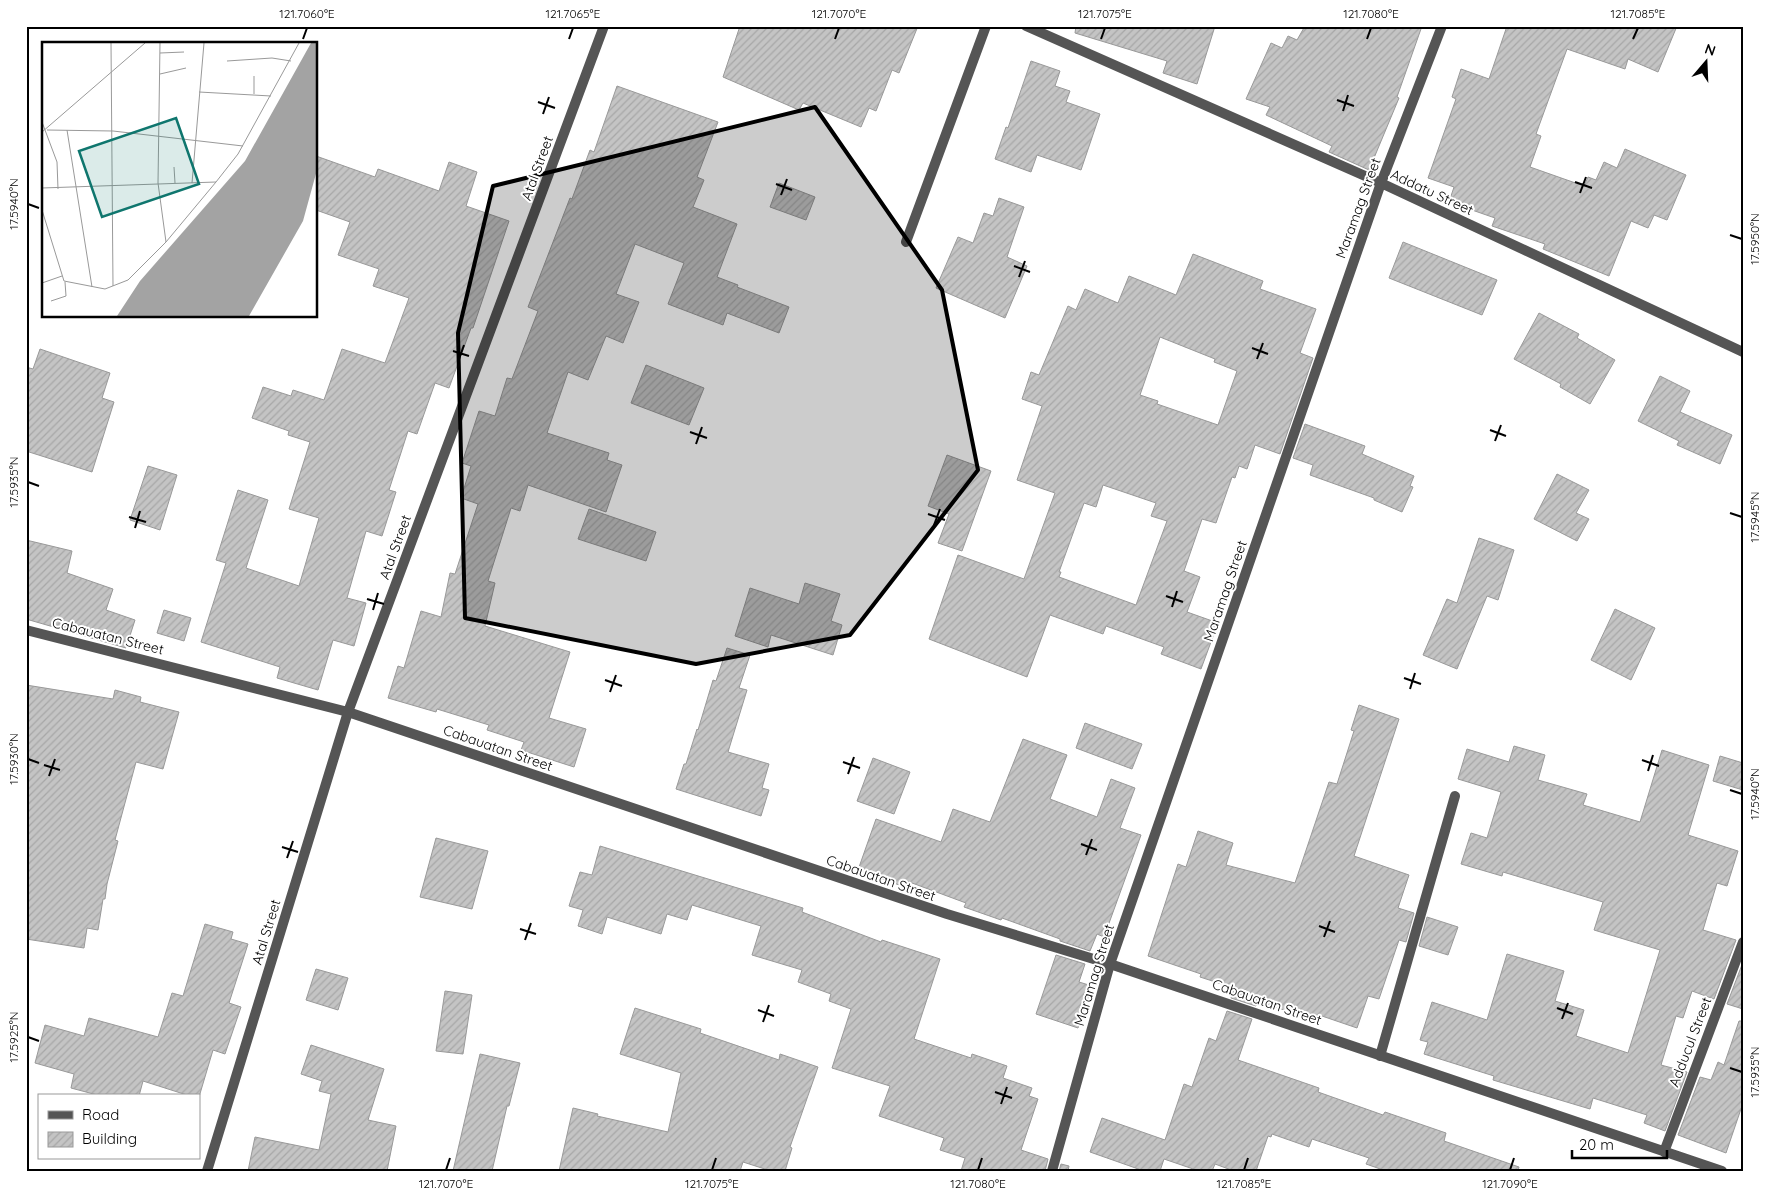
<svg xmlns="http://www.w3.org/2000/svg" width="1769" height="1197" font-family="Quicksand,sans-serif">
<defs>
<pattern id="building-hatch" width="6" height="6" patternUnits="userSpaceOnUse" patternTransform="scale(1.25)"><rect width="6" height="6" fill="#c4c4c4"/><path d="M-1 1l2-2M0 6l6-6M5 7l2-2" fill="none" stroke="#a7a7a7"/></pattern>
</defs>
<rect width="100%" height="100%" fill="#fff"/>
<!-- building -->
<path fill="url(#building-hatch)" stroke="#999" fill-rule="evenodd" d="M740 26H918L899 73 892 70 876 111 869 108 861 127 803 103 799 110 723 77Z
M1076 26H1215L1197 84 1163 73 1167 61 1075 33Z
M1305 26H1422L1397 97 1399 98 1369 170 1329 152 1332 146 1266 115 1270 107 1246 99 1271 43 1282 48 1288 36 1297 40Z
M1507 26H1677L1658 72 1628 59 1625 69 1567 49 1536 134 1541 136 1530 167 1584 186 1588 177 1596 180 1604 162 1617 168 1625 149 1686 175 1667 220 1654 215 1648 228 1631 221 1609 276 1543 249 1545 244 1492 226 1495 218 1449 202 1454 187 1428 178 1456 99 1452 97 1461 69 1489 79Z
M1031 61 1060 71 1055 86 1070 91 1066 102 1100 114 1081 170 1037 155 1031 172 995 159 1006 127 1008 128Z
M617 86 718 122 697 177 704 180 693 207 737 224 717 277 738 285 737 287 789 307 779 333 727 313 723 325 668 304 684 263 635 244 616 294 639 302 623 343 606 336 588 380 568 372 547 433 609 453 607 460 622 465 606 512 528 485 520 511 511 508 488 581 495 583 485 626 570 652 549 718 586 729 574 767 521 750 524 742 487 730 489 725 437 709 436 712 388 698 398 666 404 668 421 611 441 617 450 573 455 574 478 504 461 498 471 466 462 463 479 411 495 416 507 378 512 379 538 311 528 307 570 198 572 199 590 150 594 152Z
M316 156 375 177 378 169 439 191 449 162 477 172 466 206 509 221 473 328H471L449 388 435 383 417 434 408 431 389 490 396 492 382 536 366 531 347 598 366 603 354 646 333 640 318 690 277 678 280 667 201 642 226 563 216 560 238 490 268 500 246 568 299 586 319 518 289 509 310 442 288 435 289 431 252 418 263 387 291 396 293 390 324 400 342 349 385 363 409 298 373 286 379 269 338 255 350 222 316 210Z
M779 183 815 197 806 220 770 207Z
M999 198 1024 207 1007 257 1027 266 1005 318 936 288 958 237 973 243 984 213 993 216Z
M1403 242 1497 280 1482 315 1389 278Z
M1193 254 1263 281 1260 289 1316 309 1300 353 1313 358 1280 454 1255 445 1247 469 1239 466 1235 478 1232 477 1216 523 1202 519 1184 571 1200 577 1187 612 1218 623 1201 669 1161 654 1164 647 1106 626 1103 634 1050 615 1027 677 929 639 958 555 1024 579 1055 493 1017 480 1042 406 1022 399 1031 372 1039 375 1068 306 1076 310 1085 289 1118 303 1129 276 1176 295ZM1160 337 1215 359 1214 362 1237 371 1218 425 1157 404 1158 401 1140 395ZM1103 485 1156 503 1151 516 1167 521 1136 605 1059 577 1061 572H1059L1084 503 1096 507Z
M1539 313 1579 334 1577 338 1615 360 1590 404 1560 387 1561 384 1514 359Z
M40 349 110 373 102 398 114 402 92 472 26 451V367L33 369Z
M646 365 704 388 689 425 631 403Z
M1660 376 1690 391 1680 412 1732 435 1720 464 1677 445 1679 441 1638 421Z
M1305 424 1365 446 1362 454 1414 476 1410 486 1413 487 1402 512 1374 500V498L1310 475 1313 465 1293 458Z
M947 455 991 471 962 551 938 543 949 514 928 506Z
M148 466 177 475 160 530 130 520Z
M1557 474 1589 490 1576 513 1589 519 1577 541 1534 519Z
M589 509 656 532 646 561 578 539Z
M1479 538 1514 550 1498 600 1487 596 1457 669 1423 655 1447 599 1457 603Z
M26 540 72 551 67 573 113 589 106 610 135 620 126 648 26 619Z
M805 583 840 594 831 621 842 625 833 655 771 635 768 647 735 636 750 588 799 604Z
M1615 609 1655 628 1631 680 1591 660Z
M164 610 191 618 184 641 157 633Z
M727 648 750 655 739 688 747 690 728 752 769 764 762 788 769 790 761 816 676 789 684 764H686L697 729 698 730 713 680 716 681Z
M26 685 113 699 115 690 141 697 140 702 179 712 163 769 136 762 115 840 118 841 107 884 105 899H103L98 930 87 928 84 948 26 939Z
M1359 705 1399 719 1354 856 1409 875 1398 908 1414 913 1406 942 1399 940 1379 999 1368 996 1357 1028 1319 1015 1317 1020 1258 1002 1256 1006 1231 998 1234 988 1200 977 1201 974 1148 956 1178 864 1186 867 1198 831 1233 843 1226 865 1295 883 1329 782 1337 784 1354 731 1351 730Z
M1085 723 1142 744 1132 769 1076 748Z
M1023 739 1067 755 1050 799 1097 817 1111 779 1135 788 1120 828 1141 835 1104 937 1097 934 1090 951 1060 941V939L1002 918 1001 920 964 907 966 903 904 880 902 886 858 870 876 819 941 842 953 809 990 822Z
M1514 746 1545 755 1538 780 1587 794 1583 805 1640 822 1662 750 1709 765 1688 835 1738 851 1727 886 1717 883 1703 930 1736 940 1714 999 1692 991 1683 1018 1676 1016 1661 1065 1687 1072 1665 1131 1644 1123 1647 1115 1593 1098 1590 1109 1493 1080 1494 1076 1424 1054 1428 1042 1420 1040 1432 1002 1487 1020 1507 954 1564 971 1555 1001 1584 1010 1576 1036 1628 1053 1660 950 1594 930 1603 902 1503 872 1502 876 1461 864 1471 833 1487 838 1501 792 1458 779 1467 749 1509 762Z
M1720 756 1743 763V790L1713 781Z
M873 758 910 772 894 814 857 801Z
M436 838 488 851 472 909 420 897Z
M600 846 803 908 802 912 881 942 882 940 940 959 914 1039 971 1058 972 1054 1007 1066 1003 1078 1032 1088 1029 1096 1038 1099 1021 1150 1048 1159 1045 1171H961L965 1158 940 1150 944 1138 879 1116 890 1086 832 1068 851 1009 829 1001 831 994 798 982 802 970 752 955 761 926 692 905 687 920 667 914 661 934 607 917 602 934 578 926 583 910 569 906 580 872 592 875Z
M1427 917 1458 927 1448 955 1419 946Z
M205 924 233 932 231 939 248 944 229 1003 241 1007 225 1054 213 1050 199 1097V1096H190L143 1081 139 1096H101L71 1088 74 1074 35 1063 45 1025 84 1036 89 1018 158 1037 172 993 183 996Z
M1056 955 1085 964 1079 982 1092 986 1078 1028 1036 1014Z
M1743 962V1009L1727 1004Z
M316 969 348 978 338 1010 306 1000Z
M445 991 472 995 463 1054 436 1051Z
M635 1008 701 1029 700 1033 779 1060 780 1054 818 1067 790 1147 792 1148 785 1171H771L743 1162 740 1171H559L573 1108 598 1114 597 1116 668 1132 681 1073 620 1054Z
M1227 1011 1252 1019 1238 1060 1319 1088 1318 1092 1383 1115 1385 1112 1446 1133 1444 1141 1519 1167 1518 1171H1386L1366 1164 1369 1158 1312 1139 1309 1147 1272 1134 1271 1137 1268 1136 1256 1171H1234L1215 1164 1212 1171H1199L1164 1159 1160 1171H1144L1090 1152 1102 1118 1165 1140 1184 1084 1192 1087 1209 1038 1216 1041Z
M1739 1021H1743V1103L1726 1153 1678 1135 1700 1077 1711 1080 1718 1062 1724 1065Z
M311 1045 384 1069 368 1120 396 1126 387 1171H248L255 1137 319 1150 331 1094 319 1091 322 1081 301 1074Z
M480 1054 520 1063 509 1106H507L492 1171H453Z
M1061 1164 1069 1166 1068 1171H1059Z"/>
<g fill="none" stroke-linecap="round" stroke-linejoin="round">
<!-- minor -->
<path stroke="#555" stroke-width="10" d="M1026 26 1381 183 1743 352
M906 242 986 26
M26 630 348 712 947 914 1110 964 1722 1171
M1380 1056 1455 796
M1664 1152 1743 942
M207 1171 348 712 604 26
M1052 1171 1110 964 1381 183 1442 26"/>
</g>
<!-- marked area -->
<path fill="#000" fill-opacity="0.2" stroke="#000" stroke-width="4" stroke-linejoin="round" d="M815 107 942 290 978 470 850 635 696 664 465 618 458 333 493 186Z"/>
<!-- ticks -->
<path fill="none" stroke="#000" stroke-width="2" d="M303 39 307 28M569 39 573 28M835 39 839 28M1101 39 1105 28M1367 39 1371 28M1633 39 1638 28M1337 100 1354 106M538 102 555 108M1343 111 1348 95M543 114 549 97M1575 182 1592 188M776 184 792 190M1580 193 1586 177M781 195 787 179M28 204 39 208M1730 235 1742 239M1014 266 1030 272M1019 277 1025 261M1252 348 1268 354M453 351 469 356M1257 359 1263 343M458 362 464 345M1490 430 1506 436M690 432 707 438M1495 441 1501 425M696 444 702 427M28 482 39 486M1730 513 1742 517M928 514 945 520M129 517 146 522M934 525 940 509M135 528 140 511M1166 596 1183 602M367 599 384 604M1172 607 1177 591M373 610 378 593M1404 678 1421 684M605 680 622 686M1410 689 1415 673M610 692 616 675M28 759 39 763M1642 760 1659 766M843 762 860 768M44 765 60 770M1648 771 1653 755M848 774 854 757M49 776 55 759M1730 790 1742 794M1081 844 1097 850M282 847 298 852M1086 855 1092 839M287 858 293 841M1319 926 1335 932M520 929 536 934M1324 937 1330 921M525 940 531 923M1557 1008 1573 1014M758 1010 774 1016M1562 1019 1568 1003M763 1022 769 1005M28 1037 39 1041M1730 1068 1742 1072M995 1092 1012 1098M1001 1104 1007 1087M446 1170 450 1158M712 1170 716 1158M978 1170 982 1158M1244 1170 1248 1158M1510 1170 1514 1158"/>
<g text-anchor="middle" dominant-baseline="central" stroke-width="4" stroke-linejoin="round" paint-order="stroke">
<!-- street labels -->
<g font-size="14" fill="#000" stroke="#fff">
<text transform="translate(537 168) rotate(-70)">Atal Street</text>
<text transform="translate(1432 192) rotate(25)">Addatu Street</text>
<text transform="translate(1358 208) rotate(-70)">Maramag Street</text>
<text transform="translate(395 547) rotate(-70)">Atal Street</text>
<text transform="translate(1225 591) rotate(-71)">Maramag Street</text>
<text transform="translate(108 636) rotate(14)">Cabauatan Street</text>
<text transform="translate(498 748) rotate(19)">Cabauatan Street</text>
<text transform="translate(881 878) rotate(19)">Cabauatan Street</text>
<text transform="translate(266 932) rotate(-73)">Atal Street</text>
<text transform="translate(1094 975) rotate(-73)">Maramag Street</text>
<text transform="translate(1267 1002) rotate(19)">Cabauatan Street</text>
<text transform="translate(1690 1042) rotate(-69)">Adducul Street</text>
</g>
</g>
<!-- overview -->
<g transform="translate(42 42)">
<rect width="275" height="275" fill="#fff"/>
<path d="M269 1H275V128L261 179 207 274H75L98 239 203 119Z" fill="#a3a3a3"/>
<path fill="none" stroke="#999" stroke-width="1" d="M69 1 71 244M118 1 116 141 124 200M118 11 142 10M185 19 230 16 249 19M118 32 144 26M212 34V52M157 50 229 54M0 80 15 120 16 147M5 88 71 89 201 104M25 88 50 245M0 90 103 1M132 125 133 141M150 141 162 1M0 146 174 140 196 112 257 1M0 168 22 239 63 247 86 238 124 200 174 140M0 241 20 234M9 259 24 254 23 240"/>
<path fill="#0f766e" fill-opacity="0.15" stroke="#0f766e" stroke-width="2.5" d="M134 76 157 142 60 175 37 109Z"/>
<rect width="275" height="275" fill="none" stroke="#000" stroke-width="2.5"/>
</g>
<!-- border -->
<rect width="1769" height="1197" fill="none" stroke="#ffffff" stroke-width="55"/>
<!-- legend -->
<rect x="38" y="1094" width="162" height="65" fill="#ffffff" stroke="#999999"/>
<rect x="48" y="1111" width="25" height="8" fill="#555555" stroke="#999999"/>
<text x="82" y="1120" font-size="15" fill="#000000">Road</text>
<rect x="48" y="1132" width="25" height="15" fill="url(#building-hatch)" stroke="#999999"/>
<text x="82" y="1144" font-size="15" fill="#000000">Building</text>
<!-- north arrow -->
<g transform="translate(1706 62) rotate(19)" stroke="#ffffff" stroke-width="4" paint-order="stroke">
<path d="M0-4L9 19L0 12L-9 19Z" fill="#000000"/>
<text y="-8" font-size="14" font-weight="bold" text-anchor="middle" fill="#000000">N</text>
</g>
<!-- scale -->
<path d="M1572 1150v8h95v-8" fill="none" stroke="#000000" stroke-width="2.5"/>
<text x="1579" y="1150" font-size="15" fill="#000000" stroke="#ffffff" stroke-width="4" paint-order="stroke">20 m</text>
<rect x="28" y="28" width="1714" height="1142" fill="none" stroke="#000" stroke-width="2"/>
<g font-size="12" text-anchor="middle" fill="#000">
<text x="307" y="18">121.7060°E</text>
<text x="573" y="18">121.7065°E</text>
<text x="839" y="18">121.7070°E</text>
<text x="1105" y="18">121.7075°E</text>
<text x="1371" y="18">121.7080°E</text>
<text x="1638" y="18">121.7085°E</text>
<text transform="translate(14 204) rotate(-90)" y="4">17.5940°N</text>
<text transform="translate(1755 239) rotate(-90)" y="4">17.5950°N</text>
<text transform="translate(14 482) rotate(-90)" y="4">17.5935°N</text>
<text transform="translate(1755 517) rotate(-90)" y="4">17.5945°N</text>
<text transform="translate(14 759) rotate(-90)" y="4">17.5930°N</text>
<text transform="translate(1755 794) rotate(-90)" y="4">17.5940°N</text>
<text transform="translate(14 1037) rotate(-90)" y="4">17.5925°N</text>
<text transform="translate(1755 1072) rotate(-90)" y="4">17.5935°N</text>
<text x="446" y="1188">121.7070°E</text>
<text x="712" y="1188">121.7075°E</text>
<text x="978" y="1188">121.7080°E</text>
<text x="1244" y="1188">121.7085°E</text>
<text x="1510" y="1188">121.7090°E</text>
</g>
</svg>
